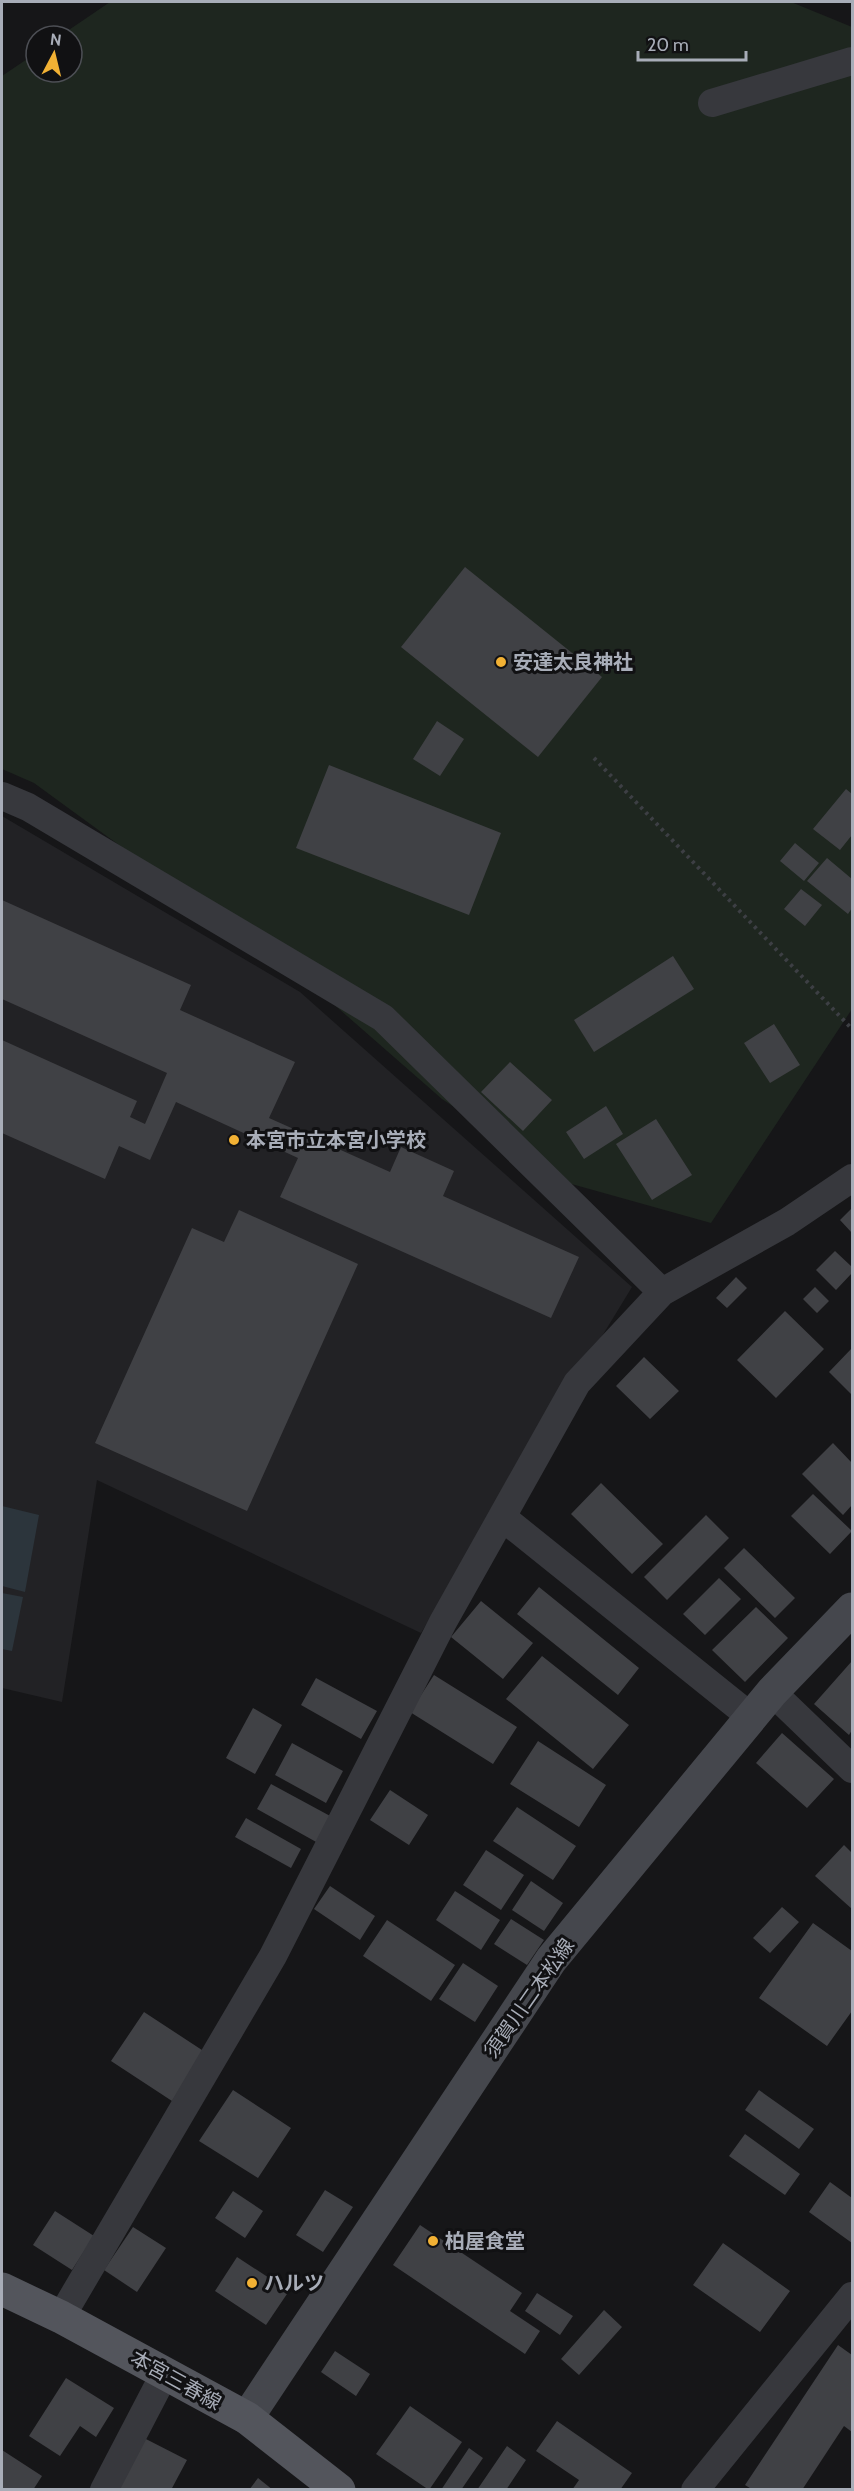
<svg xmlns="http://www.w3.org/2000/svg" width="854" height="2491" font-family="Cabin,'Noto Sans JP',sans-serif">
<rect width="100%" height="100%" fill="#161618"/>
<!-- built -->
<path fill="#222225" d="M2 816 300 992 632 1287 421 1633 97 1480 62 1702 2 1688Z"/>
<!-- green -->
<path fill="#1e261f" d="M110 2H791L852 27V1009L711 1223 568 1183 442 1099 315 988 34 783 2 769V76L36 53V72H72V36H60Z"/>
<!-- water -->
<path fill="#2c353c" d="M2 1506 39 1515 25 1592 2 1586Z
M2 1593 23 1597 12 1651 2 1649Z"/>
<!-- building -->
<path fill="#404145" d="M465 567 602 677 538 757 401 647Z
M437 721 464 739 440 776 413 759Z
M329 765 501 833 469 915 296 848Z
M846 789 852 794V835L840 850 813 829Z
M795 843 819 863 804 881 780 861Z
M827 858 852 879V908L848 914 807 881Z
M801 889 822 905 805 926 784 909Z
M2 900 191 985 180 1010 295 1062 269 1118 390 1172 401 1147 454 1171 443 1196 579 1257 551 1318 280 1197 298 1158 176 1102 150 1160 119 1146 105 1179 2 1133V1040L137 1101 130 1117 145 1124 167 1073 2 999Z
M673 956 694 989 594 1052 574 1020Z
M774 1024 800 1065 770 1083 744 1043Z
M510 1062 552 1100 523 1131 481 1092Z
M606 1106 623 1134 584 1159 566 1132Z
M656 1119 692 1175 652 1200 616 1144Z
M852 1208V1233L840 1220Z
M239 1210 358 1264 247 1511 95 1443 192 1228 224 1242Z
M835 1251 852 1267V1273L836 1290 816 1270Z
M736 1277 747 1288 727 1308 716 1298Z
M815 1287 829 1301 817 1313 803 1299Z
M785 1311 824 1349 776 1398 737 1360Z
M852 1348V1395L829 1372Z
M644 1357 679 1391 650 1419 616 1386Z
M833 1443 852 1463V1505L843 1515 802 1474Z
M601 1483 663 1544 632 1574 571 1514Z
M813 1494 852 1531 830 1554 791 1516Z
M706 1515 729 1538 667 1600 644 1577Z
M744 1548 795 1598 775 1618 724 1568Z
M719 1578 741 1599 705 1635 683 1614Z
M539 1587 639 1668 618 1695 517 1614Z
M481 1601 533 1643 503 1679 451 1637Z
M756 1607 788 1638 745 1682 712 1650Z
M542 1656 629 1725 593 1769 506 1699Z
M852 1661V1730L849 1735 814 1704Z
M434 1675 517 1727 493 1764 410 1712Z
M316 1678 377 1711 361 1739 301 1705Z
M253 1708 282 1725 255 1774 226 1758Z
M782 1733 834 1779 807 1808 756 1763Z
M538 1741 606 1785 579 1827 510 1784Z
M292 1743 343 1771 326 1803 275 1775Z
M271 1784 332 1817 318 1843 257 1809Z
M390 1790 428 1815 409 1845 370 1820Z
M517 1807 576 1846 553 1880 493 1841Z
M246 1818 301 1849 291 1868 235 1837Z
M844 1845 852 1853V1909L815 1876Z
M486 1850 524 1875 501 1910 463 1885Z
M531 1881 563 1903 544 1931 512 1910Z
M330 1886 375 1916 360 1940 314 1909Z
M455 1891 500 1920 481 1950 436 1920Z
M782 1907 799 1922 770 1953 753 1938Z
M511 1919 544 1940 527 1965 494 1944Z
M387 1920 455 1965 431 2001 363 1956Z
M813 1923 852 1951V2011L827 2046 759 1998Z
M463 1963 498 1986 475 2022 439 1999Z
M144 2012 205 2052 172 2101 111 2061Z
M233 2090 291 2128 258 2178 199 2141Z
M759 2090 814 2129 799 2149 745 2110Z
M745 2134 800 2174 785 2195 729 2156Z
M830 2182 852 2198V2243L809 2212Z
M325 2190 353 2207 323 2252 296 2235Z
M233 2191 263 2211 245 2238 215 2218Z
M55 2211 94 2236 72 2270 33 2245Z
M420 2225 522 2293 510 2311 540 2331 525 2354 393 2265Z
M133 2227 166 2248 137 2292 104 2270Z
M723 2243 790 2291 760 2332 693 2285Z
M237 2257 289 2291 266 2325 215 2291Z
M537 2293 573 2316 560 2335 525 2311Z
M604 2310 622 2327 579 2375 561 2359Z
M838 2345 852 2355V2432L844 2426 802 2490H753L745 2485Z
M335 2351 370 2374 356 2396 321 2372Z
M66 2378 114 2408 96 2437 80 2426 60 2456 29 2436Z
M410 2406 462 2442 429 2490 376 2454Z
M557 2421 632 2473 620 2490H572L579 2480 536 2451Z
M142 2437 187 2460 171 2490H114Z
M507 2446 526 2460 506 2490H477Z
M469 2448 483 2458 461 2490H441Z
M2 2450 42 2476 33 2490 2 2488Z
M258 2478 273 2490H249Z"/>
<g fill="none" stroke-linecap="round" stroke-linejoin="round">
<!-- path -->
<path stroke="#3d3f44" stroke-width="4" stroke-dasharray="3 4.5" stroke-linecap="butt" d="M594 758 852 1029"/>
<!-- street -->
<path stroke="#37383d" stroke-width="28" d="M712 103 852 61
M2 796 28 807 383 1018 662 1292
M502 1517 751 1717
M772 1692 852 1769
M61 2317 273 1956 443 1622 577 1383 662 1292 787 1222 852 1178
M104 2490 165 2373
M695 2490 852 2296"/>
<!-- secondary -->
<path stroke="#45474d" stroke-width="33" d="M247 2418 551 1960 772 1692 852 1609"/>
<!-- primary -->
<path stroke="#53555c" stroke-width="33" d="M2 2289 61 2317 247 2418 339 2490"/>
</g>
<!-- markers -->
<g fill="#f2b134" stroke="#111113" stroke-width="2">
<circle cx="501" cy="662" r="6"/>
<circle cx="234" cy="1140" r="6"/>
<circle cx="433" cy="2241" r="6"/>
<circle cx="252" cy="2283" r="6"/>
</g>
<g text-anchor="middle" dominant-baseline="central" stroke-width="6" stroke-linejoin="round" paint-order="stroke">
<!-- poi labels -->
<g font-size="20" font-weight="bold" fill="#a8adb8" stroke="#111113" text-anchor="start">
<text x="513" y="662">安達太良神社</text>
<text x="246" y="1140">本宮市立本宮小学校</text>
<text x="445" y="2241">柏屋食堂</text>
<text x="264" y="2283">ハルツ</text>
</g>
<!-- street labels -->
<g font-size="20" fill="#a8adb8" stroke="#111113">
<text transform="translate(529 1998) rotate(-55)">須賀川二本松線</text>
<text transform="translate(176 2380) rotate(29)">本宮三春線</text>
</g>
</g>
<!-- border -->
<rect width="854" height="2491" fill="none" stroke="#a8adb8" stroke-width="6"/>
<!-- north arrow -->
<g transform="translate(54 54) rotate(7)"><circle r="28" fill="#111113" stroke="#4d4f55" stroke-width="1.5"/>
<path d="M0-4.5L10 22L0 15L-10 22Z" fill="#f2b134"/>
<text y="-9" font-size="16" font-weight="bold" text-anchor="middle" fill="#a8adb8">N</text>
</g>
<!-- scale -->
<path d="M638 51v9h108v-9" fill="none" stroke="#a8adb8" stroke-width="3"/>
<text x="647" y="51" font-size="18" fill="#a8adb8" stroke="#111113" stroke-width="4.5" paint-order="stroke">20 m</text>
</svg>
